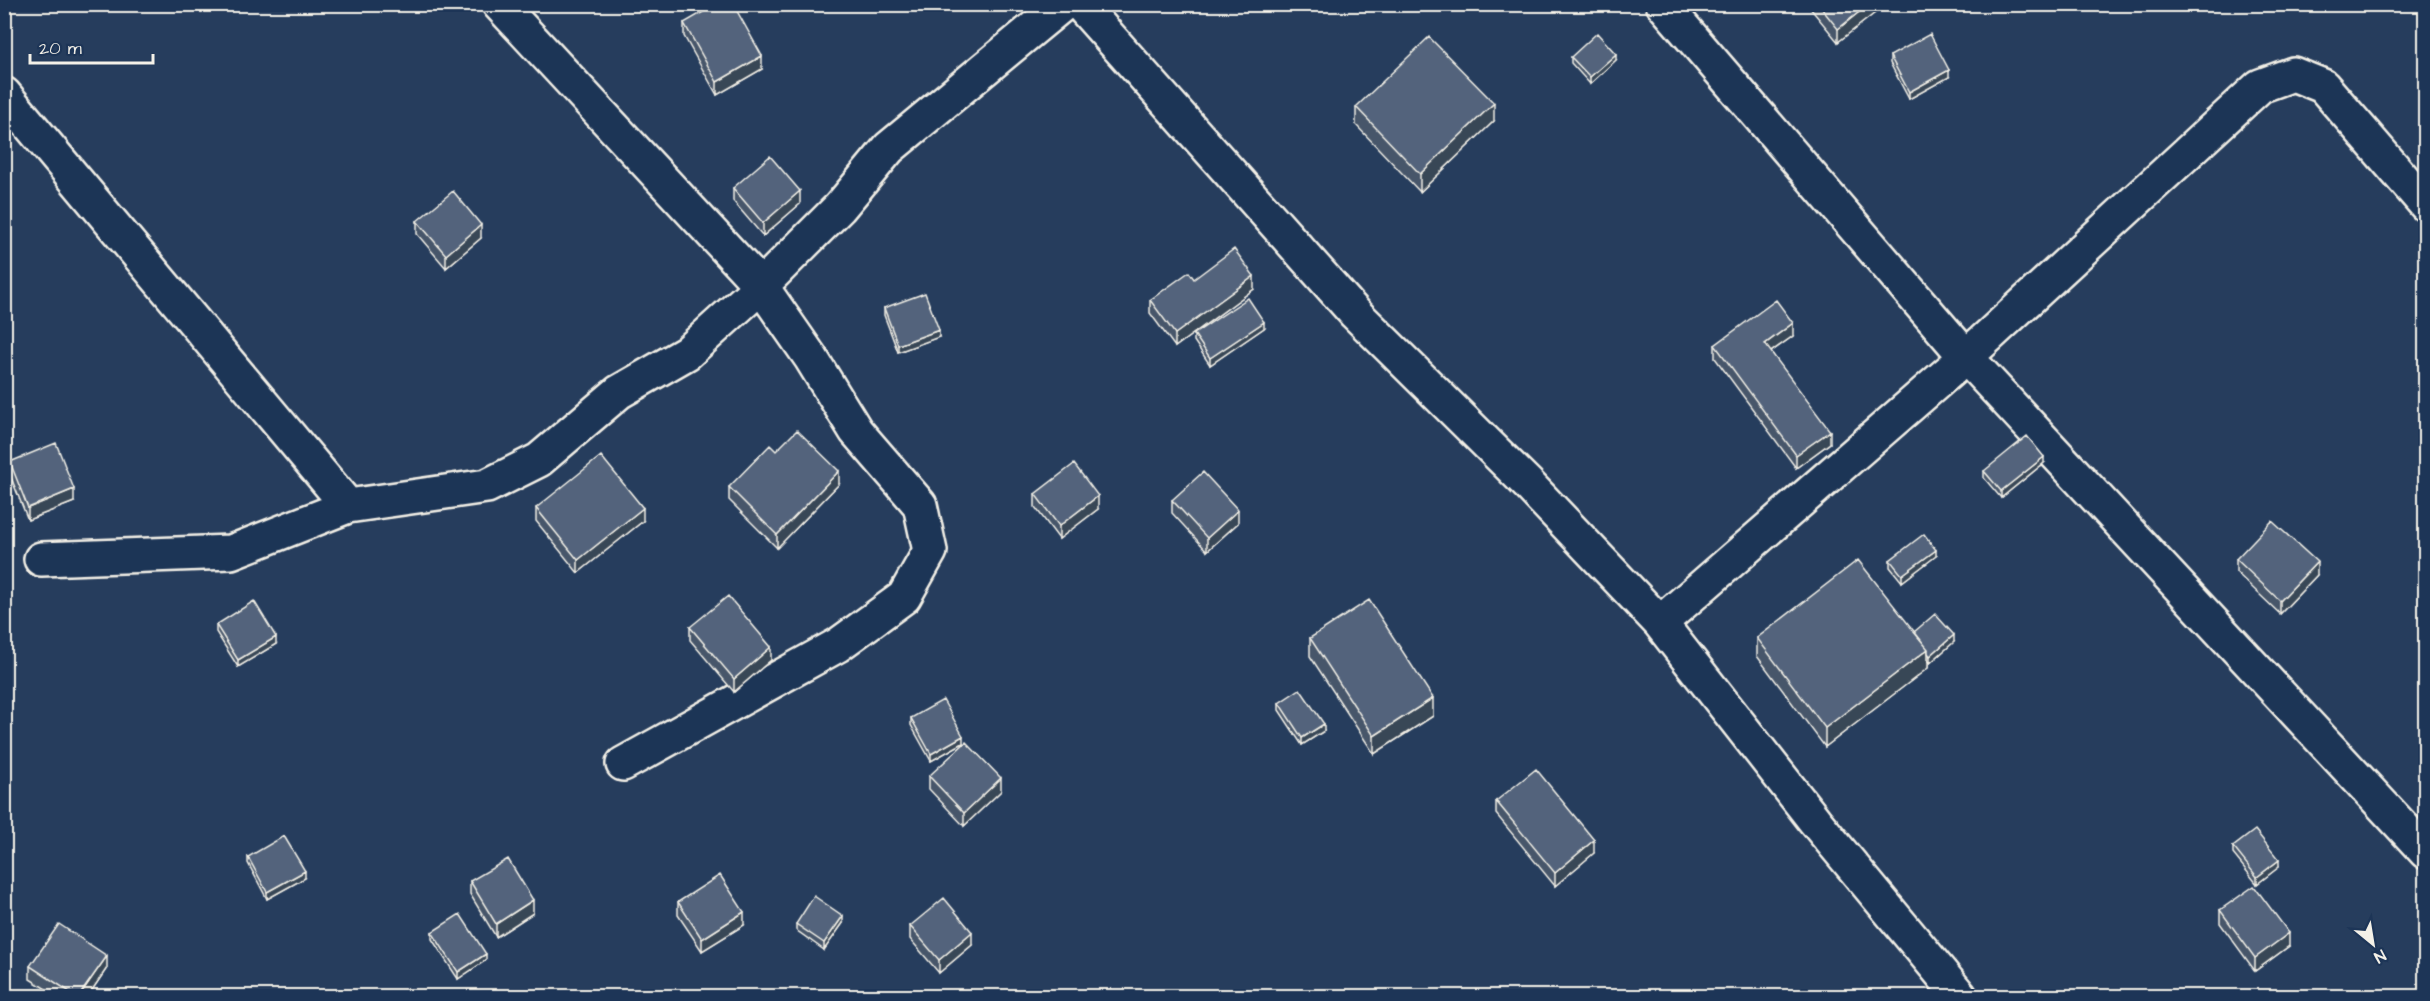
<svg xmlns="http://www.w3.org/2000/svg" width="2430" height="1001" font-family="'Architects Daughter',sans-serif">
<rect width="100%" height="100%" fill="#263d5d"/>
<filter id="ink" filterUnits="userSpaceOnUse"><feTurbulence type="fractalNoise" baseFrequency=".0167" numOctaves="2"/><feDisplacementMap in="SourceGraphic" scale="12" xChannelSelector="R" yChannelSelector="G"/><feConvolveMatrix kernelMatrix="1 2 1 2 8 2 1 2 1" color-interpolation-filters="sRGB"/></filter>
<g filter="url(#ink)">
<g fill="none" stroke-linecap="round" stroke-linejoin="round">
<defs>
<path id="minor" d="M499 4 761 286 811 358 856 431 920 505 930 551 904 597 838 645 623 764
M1080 4 1355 313 1528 484 1660 623 1815 821 1960 996
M1663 4 1966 357 2426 852
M4 94 348 506
M41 559 231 552 348 506 487 486 539 460 619 392 687 353 761 286 840 207 889 148 1063 4
M1660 623 1966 357 2260 86 2293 74 2323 86 2426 205"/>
</defs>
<!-- minor casing -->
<use href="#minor" stroke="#f4f1e8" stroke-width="38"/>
<!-- minor -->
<use href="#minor" stroke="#1d3557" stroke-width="33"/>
</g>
<!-- wall -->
<path fill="#47566a" stroke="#f4f1e8" stroke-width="1.5" d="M1810 4H1875V13L1838 42 1810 8Z
M684 23 762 69 717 95 684 36Z
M1890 56 1949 77 1909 99 1890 63Z
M1571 57 1616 60 1590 84 1571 63Z
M1356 107 1494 121 1420 192 1356 125Z
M733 188 800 204 763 236 733 201Z
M417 221 481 238 446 268 417 234Z
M1194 279 1254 289 1175 347 1150 313V300Z
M884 308 939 337 898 352 884 315Z
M1264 328 1210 365 1194 341V334Z
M1793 336 1771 352 1830 443 1796 468 1715 358V345Z
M10 462 74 502 28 520 10 475Z
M2044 463 2001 498 1984 478V471Z
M839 484 777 548 729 500V487Z
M1035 494 1098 509 1059 539 1035 507Z
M1172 500 1238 523 1207 551 1172 513Z
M536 508 643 521 578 573 536 521Z
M1936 556 1902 582 1890 567V560Z
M2236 559 2317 575 2280 614 2236 572Z
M216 625 276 644 238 667 216 632Z
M690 627 771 660 734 692 690 640Z
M1914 632 1954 642 1930 663 1928 660V668L1825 747 1757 656V638Z
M1310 638 1433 716 1374 754 1310 656Z
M1279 703 1324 731 1302 745 1279 710Z
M911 718 963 743 931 761 911 725Z
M929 776 1001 791 964 826 929 789Z
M1496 801 1594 853 1555 886 1496 814Z
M2233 847 2279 867 2257 884 2233 854Z
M248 857 305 878 267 899 248 863Z
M470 881 533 913 496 937 470 894Z
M678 902 744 925 702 951 678 915Z
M2220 910 2289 946 2255 971 2220 923Z
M843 923 824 950 796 930V924Z
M910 926 972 945 939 973 910 939Z
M432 932 486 960 458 979 432 939Z
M30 966 107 968 88 996H57L30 979Z"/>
<!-- shaded-wall -->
<path fill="#394656" stroke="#f4f1e8" stroke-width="1.5" d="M1869 4H1875V13L1838 42V29Z
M1616 54V60L1590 84V77Z
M762 56V69L717 95V82Z
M1949 70V77L1909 99V92Z
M1494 103V121L1420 192V174Z
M800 191V204L763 236V223Z
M481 225V238L446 268V255Z
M1254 276V289L1175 347V334Z
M1264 322V328L1210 365V358Z
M1793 323V336L1765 356V344Z
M939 330V337L898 352V345Z
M1830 431V443L1796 468V455Z
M2044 457V463L2001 498V491Z
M839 471V484L777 548V535Z
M74 489V502L28 520V508Z
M1098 496V509L1059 539V526Z
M643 508V521L578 573V560Z
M1238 510V523L1207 551V538Z
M1936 550V556L1902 582V575Z
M2317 562V575L2280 614V601Z
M1954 635V642L1930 663V656Z
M276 637V644L238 667V660Z
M771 647V660L734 692V679Z
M1928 649V668L1825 747V728Z
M1433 698V716L1374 754V736Z
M1324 724V731L1302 745V738Z
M963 736V743L931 761V754Z
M1001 778V791L964 826V813Z
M1594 840V853L1555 886V873Z
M2279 860V867L2257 884V877Z
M305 871V878L267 899V892Z
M533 900V913L496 937V924Z
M744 912V925L702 951V939Z
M843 916V923L824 950V943Z
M972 932V945L939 973V960Z
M2289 933V946L2255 971V958Z
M486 954V960L458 979V972Z
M107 956V968L88 996H79Z"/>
<!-- building -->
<path fill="#52647b" stroke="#f4f1e8" stroke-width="1.5" d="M717 4H733L762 56 717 82 684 23Z
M1818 4H1869L1838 29Z
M1597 33 1616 54 1590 77 1571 57Z
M1930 34 1949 70 1909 92 1890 56Z
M1429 37 1494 103 1420 174 1356 107Z
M770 156 800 191 763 223 733 188Z
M453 191 481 225 446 255 417 221Z
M1234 249 1254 276 1175 334 1150 300 1189 272 1194 279Z
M925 293 939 330 898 345 884 308Z
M1248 298 1264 322 1210 358 1194 334Z
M1776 300 1793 323 1765 344 1830 431 1796 455 1715 345Z
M797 430 839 471 777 535 729 487 770 445 776 451Z
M2027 436 2044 457 2001 491 1984 471Z
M56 443 74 489 28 508 10 462Z
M601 456 643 508 578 560 536 508Z
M1074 464 1098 496 1059 526 1035 494Z
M1203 472 1238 510 1207 538 1172 500Z
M2272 521 2317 562 2280 601 2236 559Z
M1924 534 1936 550 1902 575 1890 560Z
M1858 560 1928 649 1825 728 1757 638Z
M728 596 771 647 734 679 690 627Z
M1369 600 1433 698 1374 736 1310 638Z
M254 601 276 637 238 660 216 625Z
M1935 614 1954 635 1930 656 1928 653V649L1914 632Z
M1300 689 1324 724 1302 738 1279 703Z
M943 700 963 736 931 754 911 718Z
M966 742 1001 778 964 813 929 776Z
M1536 769 1594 840 1555 873 1496 801Z
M2255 830 2279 860 2257 877 2233 847Z
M284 836 305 871 267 892 248 857Z
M508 859 533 900 496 924 470 881Z
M720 875 744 912 702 939 678 902Z
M2254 886 2289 933 2255 958 2220 910Z
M814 896 843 916 824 943 796 924Z
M944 898 972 932 939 960 910 926Z
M460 914 486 954 458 972 432 932Z
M59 924 107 956 79 996H76L30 966Z"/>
</g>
<!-- margin -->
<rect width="2430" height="1001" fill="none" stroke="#1d3557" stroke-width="24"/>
<rect x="12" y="12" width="2406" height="977" fill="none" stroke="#f4f1e8" stroke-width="2" filter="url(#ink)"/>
<!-- north arrow -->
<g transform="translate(2373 944) rotate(150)" stroke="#1d3557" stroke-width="4.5" paint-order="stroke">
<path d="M0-4.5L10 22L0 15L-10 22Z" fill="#f4f1e8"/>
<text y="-9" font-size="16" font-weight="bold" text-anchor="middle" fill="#f4f1e8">N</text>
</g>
<!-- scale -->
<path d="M30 54v9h123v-9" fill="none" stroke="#f4f1e8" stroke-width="3"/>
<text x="39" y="54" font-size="18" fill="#f4f1e8" stroke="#1d3557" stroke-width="4.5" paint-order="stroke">20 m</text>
</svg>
